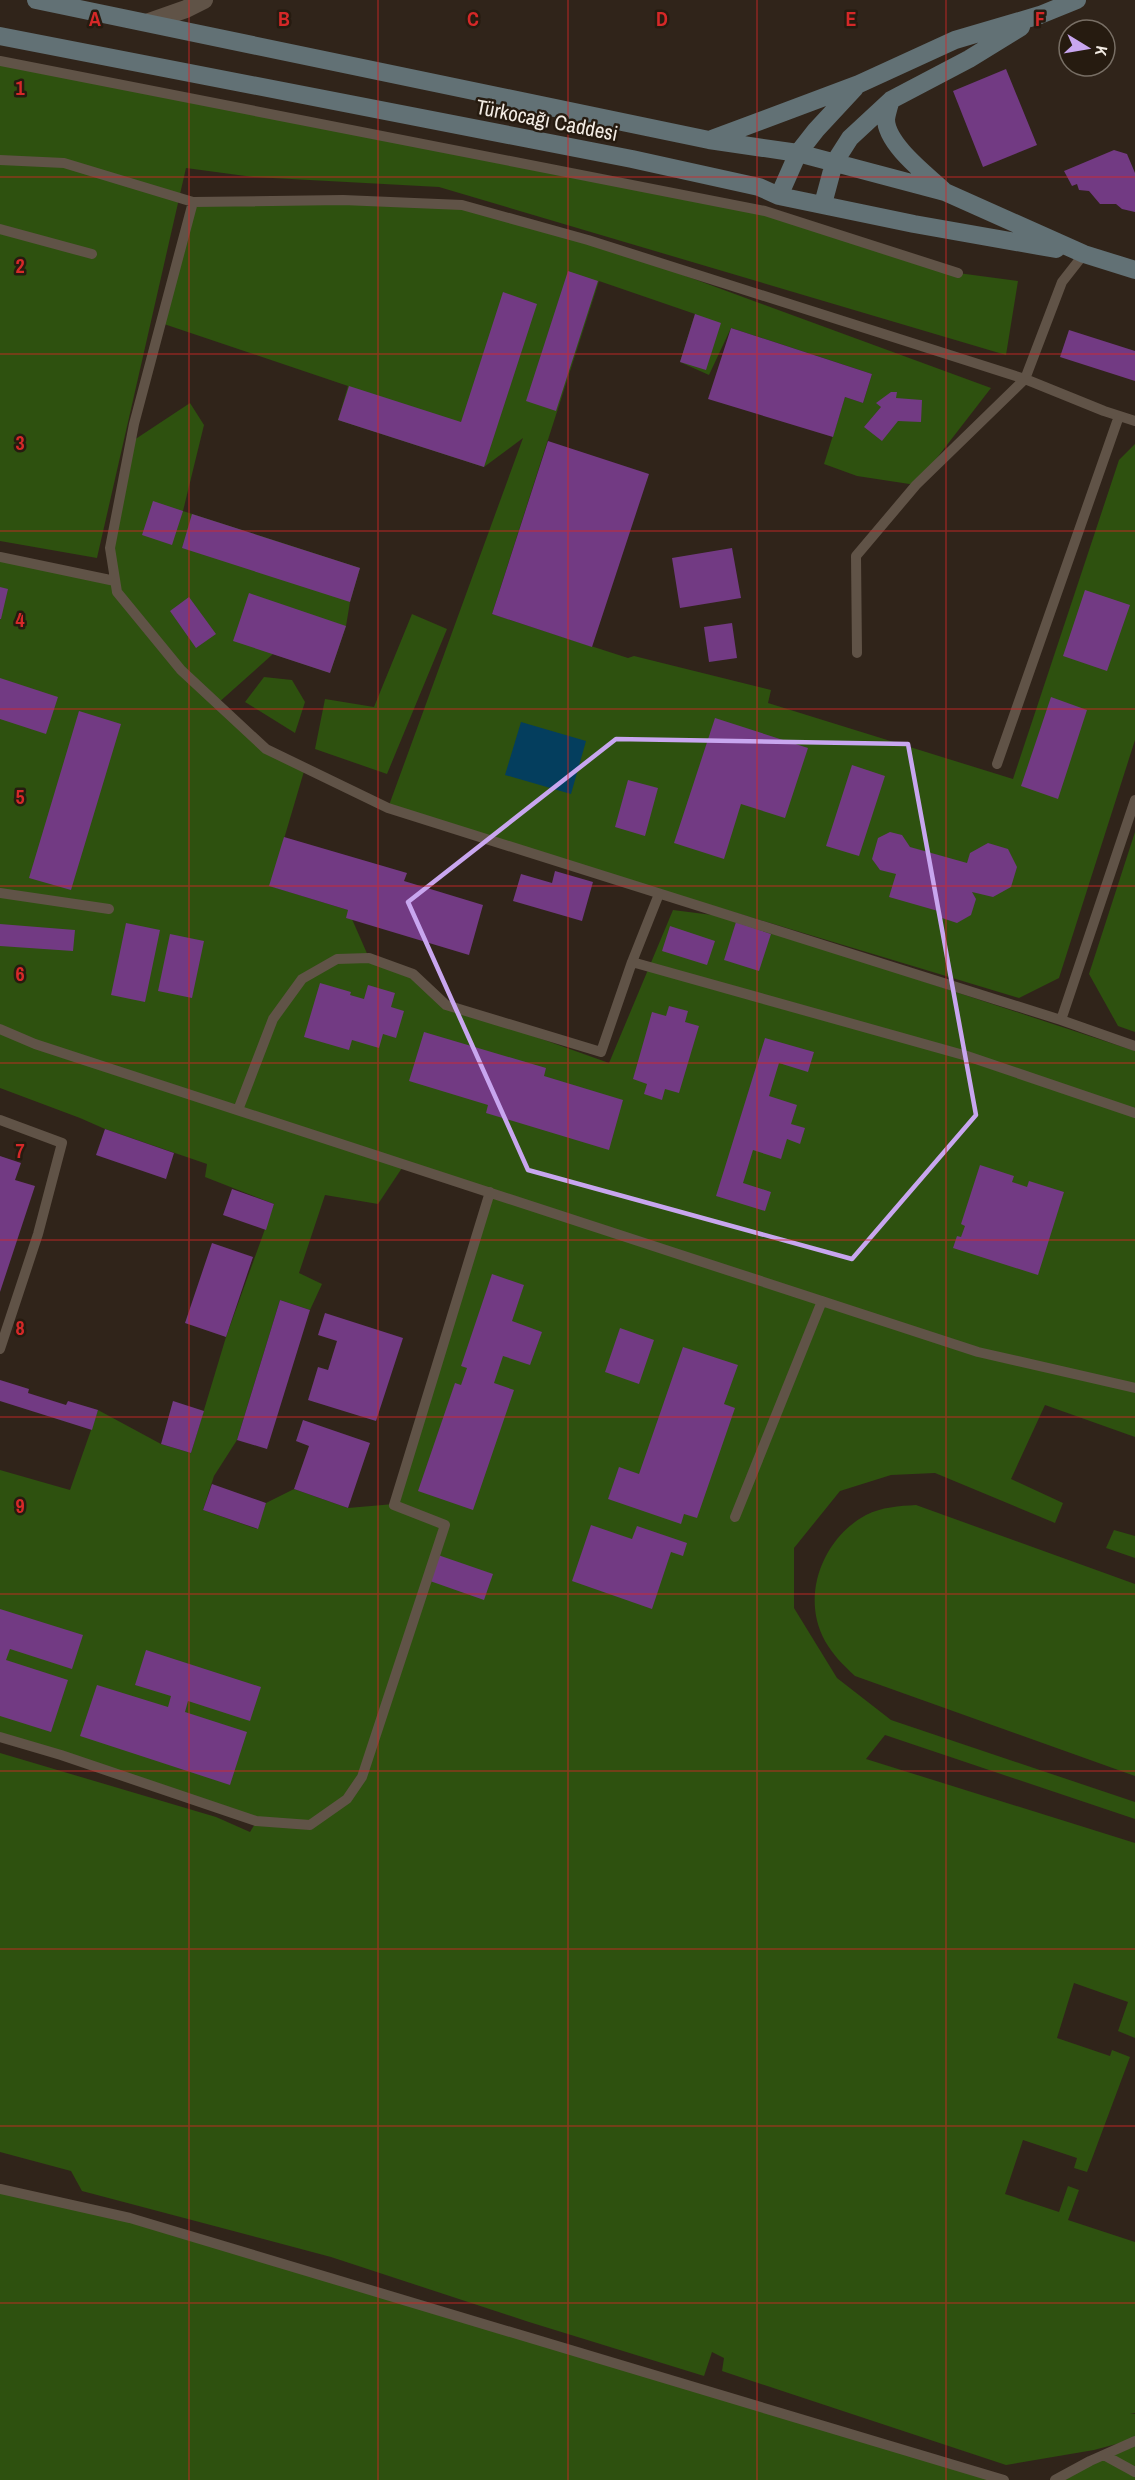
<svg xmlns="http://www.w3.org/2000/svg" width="1135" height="2480" font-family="'Archivo Narrow',sans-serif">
<rect width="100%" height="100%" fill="#30241a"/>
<!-- green -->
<path fill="#2e510f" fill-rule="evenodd" d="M0 61 765 211 958 273 1018 281 1006 355 439 187 253 177 186 168 97 558 0 541Z
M193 202 462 205 588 240 991 388 916 485 857 476 824 464 845 397 863 403 872 374 731 328 709 375 680 362 695 314 599 281 492 614 628 658 634 656 771 690 768 703 1013 779 1119 460 1135 444V740L1059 978 1019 998 388 808 523 438 484 467 338 420 348 386 161 323Z
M190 403 204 425 183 511 360 568 350 602 346 626 330 673 273 654 217 704 266 749 305 768 270 886 348 910 369 958 413 974 446 1005 609 1063 673 910 728 917 1135 1051V1437L1045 1405 1011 1479 1063 1503 1055 1523 935 1473 891 1475 840 1491 794 1548V1608L837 1678 891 1720 1135 1802V1819L885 1735 866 1759 1135 1843V2038L1118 2031 1128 2002 1074 1983 1057 2038 1110 2056 1112 2050 1130 2057 1087 2172 1074 2168 1077 2158 1023 2140 1005 2194 1059 2212 1068 2186 1079 2190 1068 2220 1135 2242V2413L1130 2414H1135V2439L1094 2450 1006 2465 722 2371 724 2358 712 2352 704 2376 529 2322 331 2257 82 2191 71 2171 0 2152V1753L216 1817 250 1832 256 1822 0 1737V1470L70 1490 98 1410 161 1444 191 1453 226 1337 274 1204 205 1177 207 1164 105 1129 80 1118 0 1088V557L115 581 110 548 131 442ZM404 1165 490 1193 394 1504 348 1508 294 1489 266 1503 257 1529 203 1510 214 1476 237 1440 280 1300 310 1310 322 1284 299 1273 325 1195 378 1204Z
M412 614 447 629 387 774 315 749 325 699 374 707Z
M264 677 292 680 305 702 295 733 245 702Z
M1135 832V1032L1118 1026 1089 974Z
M916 1505 1135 1584V1776L855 1676C843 1665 833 1655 825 1641 800 1596 823 1538 866 1515 882 1507 899 1506 916 1505Z
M1114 1530 1135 1536V1558L1106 1548Z
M0 2189 130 2218 1004 2480H0Z
M1135 2441V2480H1055Z"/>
<!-- water -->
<path fill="#043e5e" d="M521 722 586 741 571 794 505 775Z"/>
<!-- building -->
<path fill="#723a83" d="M1006 69 1037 145 983 167 953 91Z
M1114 150 1127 154 1135 173V212L1122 209 1116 204H1100L1089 191 1079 190 1077 184 1072 186 1064 171Z
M568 271 598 281 556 411 526 401Z
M503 292 537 304 484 467 338 420 349 386 461 422Z
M695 314 721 323 706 370 680 362Z
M731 328 872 374 863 403 845 397 833 437 708 399Z
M1069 330 1135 351V381L1060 357Z
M891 392H897L896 398 922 400 921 422 898 421 882 441 864 427 881 407 876 403Z
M548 441 649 474 592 647 492 614Z
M153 501 183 511 172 545 142 535Z
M192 514 360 568 350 602 182 548Z
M732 548 741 598 680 608 672 558Z
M0 587 8 589 1 619H0Z
M1085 590 1130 605 1107 671 1063 656Z
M249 593 346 626 330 673 233 641Z
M189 597 216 634 196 648 170 611Z
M732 623 737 658 709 662 704 627Z
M0 678 58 697 46 734 0 719Z
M1051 697 1087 710 1058 799 1021 786Z
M79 711 121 724 71 890 29 878Z
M715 718 808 748 785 818 741 804 724 859 674 843Z
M852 765 885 776 859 856 826 846Z
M628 780 658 788 645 836 615 827Z
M890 832 902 835 910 847 967 863 970 853 988 843 1008 849 1017 867 1011 887 993 897 972 892 976 899 971 915 957 923 942 918 938 911 889 897 896 874 880 870 872 859 878 838Z
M284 837 407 873 404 881 483 905 469 955 346 918 348 910 269 886Z
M555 871 593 882 582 921 513 901 521 874 552 883Z
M736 922 771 934 759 971 724 960Z
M126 923 160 930 145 1002 111 995Z
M0 924 75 930 73 951 0 946Z
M670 926 715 941 707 965 662 951Z
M170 934 204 941 192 998 158 991Z
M320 983 351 992 350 995 364 999 368 985 395 993 391 1007 404 1011 396 1038 383 1034 379 1048 352 1040 349 1050 304 1037Z
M669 1006 688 1011 685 1022 699 1026 679 1093 665 1089 662 1100 644 1094 647 1084 633 1079 652 1012 666 1016Z
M424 1032 546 1068 544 1076 623 1100 609 1150 486 1113 488 1105 409 1081Z
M765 1038 814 1052 808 1072 779 1063 769 1096 797 1105 791 1124 805 1128 800 1144 787 1139 781 1159 753 1150 743 1183 771 1192 765 1211 716 1196Z
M105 1129 174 1153 166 1179 96 1155Z
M0 1156 21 1163 15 1180 35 1186 0 1292Z
M980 1165 1014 1176 1012 1182 1027 1187 1029 1181 1064 1192 1038 1275 953 1248 957 1236 961 1237 965 1226 961 1224Z
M232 1189 274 1204 266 1230 223 1215Z
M212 1243 253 1257 226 1337 185 1323Z
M492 1274 524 1285 512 1321 542 1332 530 1365 503 1356 494 1383 514 1390 473 1510 418 1491 455 1383 461 1385 467 1368 461 1366Z
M280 1300 310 1310 267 1449 237 1440Z
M325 1313 403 1338 376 1421 308 1400 318 1367 328 1370 337 1341 318 1335Z
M620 1328 654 1340 639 1384 605 1372Z
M683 1347 738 1365 724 1404 735 1408 697 1518 684 1514 681 1524 608 1499 619 1467 639 1474Z
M0 1380 29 1389 28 1393 66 1405 68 1401 98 1410 92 1430 0 1401Z
M173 1401 204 1411 191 1453 161 1444Z
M303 1420 370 1443 348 1508 294 1489 309 1446 296 1441Z
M212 1484 266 1503 258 1529 203 1510Z
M591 1525 632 1539 637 1526 687 1543 683 1556 671 1552 652 1609 572 1581Z
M438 1555 493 1574 484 1600 430 1581Z
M0 1609 83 1635 72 1669 10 1649 6 1660 68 1680 51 1732 0 1716Z
M146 1650 261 1687 250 1721 188 1701 185 1712 247 1732 230 1785 80 1736 97 1685 168 1707 171 1696 135 1685Z"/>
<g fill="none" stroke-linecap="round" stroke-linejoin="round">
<!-- lane -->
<path stroke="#605347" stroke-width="10" d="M0 61 765 211 958 273
M0 160 64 163 193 202 343 200 462 205 588 240 1025 379 1104 411 1135 421
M193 202 134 424 110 548 117 592 181 670 266 749 388 808 1061 1020 1135 1046
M0 229 92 254
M0 557 115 581
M857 653 856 556 916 485 1025 379 1062 282 1084 254
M997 764 1119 416
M0 893 109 909
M659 894 632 962 967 1056 1135 1113
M1061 1020 1135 800
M0 1029 35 1044 978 1352 1135 1388
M238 1110 273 1019 302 979 337 959 369 958 413 974 446 1005 601 1052 632 962
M0 1120 62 1143 38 1234 0 1349
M735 1517 822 1301
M0 1737 61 1755 256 1821 310 1825 347 1799 362 1777 445 1525 394 1505 490 1192
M0 2189 130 2218 1004 2480
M1104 2455 1135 2472
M1055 2480 1090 2461 1135 2441"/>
<!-- street -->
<path stroke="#605347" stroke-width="18" d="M149 22 186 9 204 0"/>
<!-- secondary -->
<path stroke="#627175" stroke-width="18" d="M36 0 709 140 798 153 945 192 1084 254 1135 270
M0 36 632 159 759 187 779 196 914 224 1056 249
M891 100C889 106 887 113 886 119 886 144 926 174 943 190
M712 139 859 84 955 40 1040 15 1077 0
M779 196 798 153 816 130 855 88
M823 204 834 163 850 138 891 100 969 59 1021 27"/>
</g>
<!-- marked area -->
<path fill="none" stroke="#c8a6ef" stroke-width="4.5" stroke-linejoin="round" d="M616 739 908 744 976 1115 852 1259 528 1170 408 902Z"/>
<!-- grid -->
<path fill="none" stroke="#d62828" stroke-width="1.5" stroke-opacity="0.55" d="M189 0V2480M378 0V2480M568 0V2480M757 0V2480M946 0V2480M0 177H1135M0 354H1135M0 531H1135M0 709H1135M0 886H1135M0 1063H1135M0 1240H1135M0 1417H1135M0 1594H1135M0 1771H1135M0 1949H1135M0 2126H1135M0 2303H1135"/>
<g text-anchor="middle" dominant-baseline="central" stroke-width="5" stroke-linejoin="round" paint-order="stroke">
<!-- street labels -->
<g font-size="21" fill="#f3ece4" stroke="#261b10">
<text transform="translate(547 120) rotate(11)">Türkocağı Caddesi</text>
</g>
</g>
<g font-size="20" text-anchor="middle" font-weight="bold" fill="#d62828" stroke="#261b10" stroke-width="5" stroke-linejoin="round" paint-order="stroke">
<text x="95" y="26">A</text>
<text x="284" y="26">B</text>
<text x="473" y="26">C</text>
<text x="662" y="26">D</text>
<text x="851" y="26">E</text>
<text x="1040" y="26">F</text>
<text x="20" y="95">1</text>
<text x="20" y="273">2</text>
<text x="20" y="450">3</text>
<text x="20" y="627">4</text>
<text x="20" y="804">5</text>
<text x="20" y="981">6</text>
<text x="20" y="1158">7</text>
<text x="20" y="1335">8</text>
<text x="20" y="1513">9</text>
</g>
<!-- north arrow -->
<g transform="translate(1087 48) rotate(101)"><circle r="28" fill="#261b10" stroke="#786f65" stroke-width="1.5"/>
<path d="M0-4.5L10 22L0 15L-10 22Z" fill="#c8a6ef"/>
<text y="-9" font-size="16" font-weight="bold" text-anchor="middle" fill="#f3ece4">K</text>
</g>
</svg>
